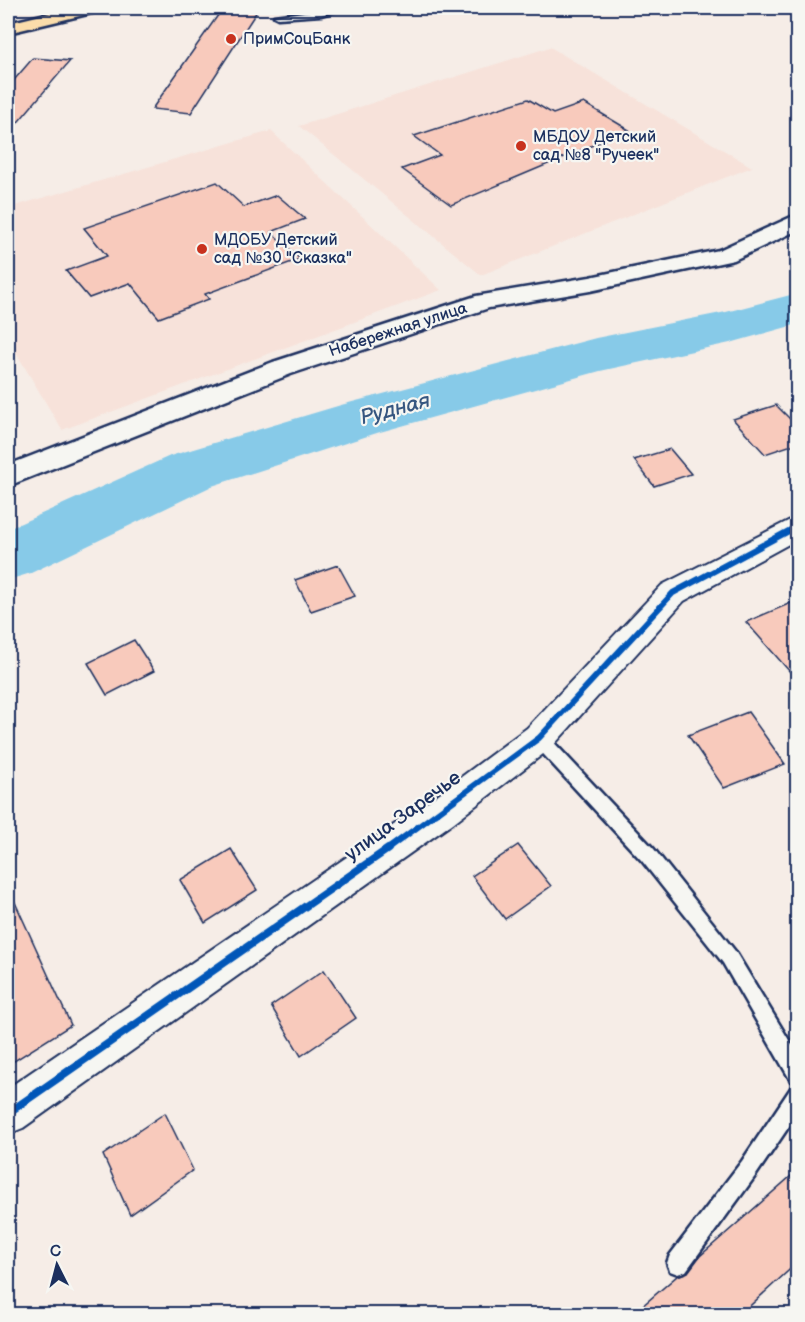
<svg xmlns="http://www.w3.org/2000/svg" width="805" height="1322" font-family="'Balsamiq Sans',sans-serif">
<rect width="100%" height="100%" fill="#f6ede7"/>
<filter id="ink" filterUnits="userSpaceOnUse"><feTurbulence type="fractalNoise" baseFrequency=".0167" numOctaves="2"/><feDisplacementMap in="SourceGraphic" scale="12" xChannelSelector="R" yChannelSelector="G"/><feConvolveMatrix kernelMatrix="1 2 1 2 8 2 1 2 1" color-interpolation-filters="sRGB"/></filter>
<g filter="url(#ink)">
<!-- built -->
<path fill="#f7e2da" d="M550 47 752 167 481 275 299 126Z
M271 131 441 290 62 430 8 339V208Z"/>
<g fill="none" stroke-linecap="round" stroke-linejoin="round">
<!-- river -->
<path fill="#87cae8" fill-rule="evenodd" d="M798 293V324L730 343 600 371 380 432 212 486 31 573 8 580V529L170 456 341 405 596 338 726 312Z"/>
</g>
<!-- building -->
<path fill="#f8cabc" stroke="#1b2f5e" stroke-width="1.5" d="M223 8H259L191 113 152 109Z
M33 58 70 61 8 134V87Z
M528 99 553 114 584 103 629 130 451 205 402 169 440 155 414 136Z
M217 182 244 207 277 195 305 219 271 232 300 259 205 294 209 299 159 318 130 283 89 298 66 271 107 256 84 228Z
M776 405 798 427V443L765 454 733 419Z
M670 449 691 474 654 486 634 460Z
M338 565 355 596 311 611 295 580Z
M798 600V681L746 622Z
M134 640 154 671 107 695 88 663Z
M748 712 785 764 724 788 688 735Z
M518 845 551 886 505 919 472 876Z
M231 849 257 890 205 923 180 880Z
M8 887 71 1025 8 1065Z
M324 970 356 1018 301 1056 271 1006Z
M165 1113 193 1170 130 1215 103 1155Z
M798 1170V1262L741 1314H633L677 1276 688 1272 700 1256Z"/>
<g fill="none" stroke-linecap="round" stroke-linejoin="round">
<defs>
<path id="lane" d="M334 8H345L321 15 278 18 274 16Z
M539 731 545 733 654 849 735 951 798 1055V1084L791 1081 723 963 642 861 533 743 531 738 533 733Z
M798 1085V1113L756 1175 686 1271 678 1274 670 1271 667 1263 670 1255 742 1161 791 1088Z"/>
<path id="street" d="M798 516V539L684 601 551 748 453 823 23 1128 8 1134V1088L429 801 527 728 662 585Z"/>
<path id="secondary" d="M798 214V230L734 260 590 291 489 308 291 374 8 486V465L273 362 476 296 590 277 719 250Z"/>
<path id="primary" d="M71 8H99L96 12 8 33V23Z"/>
</defs>
<!-- lane casing -->
<use href="#lane" stroke="#1b2f5e" stroke-width="5"/>
<!-- street casing -->
<use href="#street" stroke="#1b2f5e" stroke-width="4"/>
<!-- secondary casing -->
<use href="#secondary" stroke="#1b2f5e" stroke-width="5"/>
<!-- primary casing -->
<use href="#primary" stroke="#1b2f5e" stroke-width="5"/>
<!-- lane -->
<use href="#lane" fill="#f6f6f2" fill-rule="evenodd"/>
<!-- street -->
<use href="#street" fill="#f6f6f2" fill-rule="evenodd"/>
<!-- secondary -->
<use href="#secondary" fill="#f6f6f2" fill-rule="evenodd"/>
<!-- primary -->
<use href="#primary" fill="#fbddab" fill-rule="evenodd"/>
<defs>
<path id="cycleway-far1" d="M385 851 539 738 673 593 798 526"/>
<path id="cycleway" d="M8 1113 388 849"/>
</defs>
<!-- cycleway-far1 casing -->
<use href="#cycleway-far1" stroke="#f6f6f2" stroke-width="10"/>
<!-- cycleway casing -->
<use href="#cycleway" stroke="#f6f6f2" stroke-width="11"/>
<!-- cycleway-far1 -->
<use href="#cycleway-far1" stroke="#0057b8" stroke-width="6"/>
<!-- cycleway -->
<use href="#cycleway" stroke="#0057b8" stroke-width="8"/>
</g>
</g>
<!-- markers -->
<g fill="#c8321e" stroke="#f6f6f2" stroke-width="2">
<circle cx="231" cy="39" r="6"/>
<circle cx="521" cy="146" r="6"/>
<circle cx="202" cy="249" r="6"/>
</g>
<g text-anchor="middle" dominant-baseline="central" stroke-width="4.5" stroke-linejoin="round" paint-order="stroke">
<!-- far-poi labels -->
<g font-size="16" fill="#1b2f5e" stroke="#f6f6f2" text-anchor="start">
<text x="243" y="39">ПримСоцБанк</text>
<text x="533" y="137">МБДОУ Детский<tspan x="533" dy="18">сад №8 "Ручеек"</tspan></text>
<text x="214" y="240">МДОБУ Детский<tspan x="214" dy="18">сад №30 "Сказка"</tspan></text>
</g>
<!-- far-street labels -->
<g font-size="16" fill="#1b2f5e" stroke="#f6f6f2">
<text transform="translate(398 330) rotate(-18)">Набережная улица</text>
</g>
<!-- street labels -->
<g font-size="20" fill="#1b2f5e" stroke="#f6f6f2">
<text transform="translate(403 816) rotate(-36)">улица Заречье</text>
</g>
<!-- water labels -->
<g font-size="21" font-style="italic" fill="#365680" stroke="#f6f6f2">
<text transform="translate(395 409) rotate(-15)">Рудная</text>
</g>
</g>
<!-- margin -->
<rect width="805" height="1322" fill="none" stroke="#f6f6f2" stroke-width="30"/>
<rect x="15" y="15" width="775" height="1292" fill="none" stroke="#1b2f5e" stroke-width="2" filter="url(#ink)"/>
<!-- north arrow -->
<g transform="translate(57 1265) rotate(354)" stroke="#f6f6f2" stroke-width="4.5" paint-order="stroke">
<path d="M0-4.5L10 22L0 15L-10 22Z" fill="#1b2f5e"/>
<text y="-9" font-size="16" font-weight="bold" text-anchor="middle" fill="#1b2f5e">С</text>
</g>
</svg>
